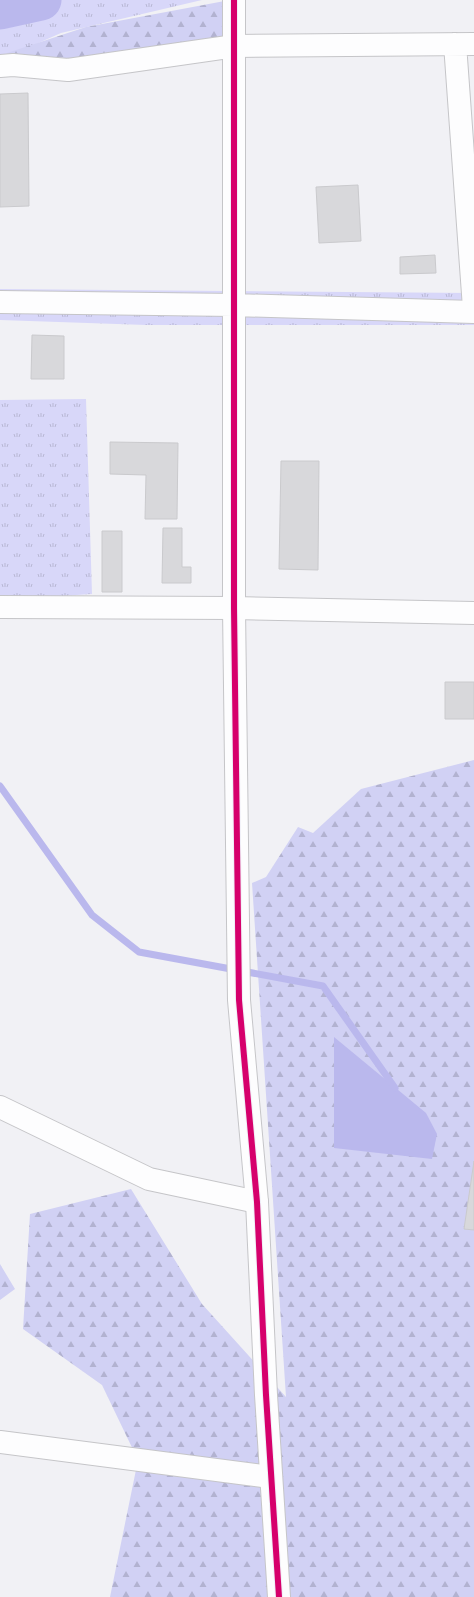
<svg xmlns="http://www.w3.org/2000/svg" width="474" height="1597" font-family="'Noto Sans',sans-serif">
<defs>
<pattern id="grass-tufts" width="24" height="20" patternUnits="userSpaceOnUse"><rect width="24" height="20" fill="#d8d7f9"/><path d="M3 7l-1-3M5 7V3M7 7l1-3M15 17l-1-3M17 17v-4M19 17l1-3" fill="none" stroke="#b8b7d4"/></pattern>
<pattern id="forest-firs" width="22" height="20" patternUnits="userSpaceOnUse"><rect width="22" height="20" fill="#d1d1f4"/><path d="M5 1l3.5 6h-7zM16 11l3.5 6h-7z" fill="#b2b2d0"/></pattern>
</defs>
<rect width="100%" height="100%" fill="#f1f1f5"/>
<!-- grass -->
<path fill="url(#grass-tufts)" d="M0 0H202L61 33 0 60Z
M0 289 474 293V325H146L0 320Z
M86 399 92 594 0 600V400Z"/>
<!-- forest -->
<path fill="url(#forest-firs)" d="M230 0 235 46 13 65 7 53 86 27Z
M474 760V1597H110L138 1460 102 1385 23 1329 30 1214 131 1189 202 1304 286 1397 252 883 266 877 298 827 313 833 361 789Z
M0 1264 15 1289 0 1300Z"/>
<!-- water -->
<path fill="#bab8ed" d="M334 1037 426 1113 437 1134 432 1159 334 1148Z"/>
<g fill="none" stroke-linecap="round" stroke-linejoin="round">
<!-- stream -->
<path stroke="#bab8ed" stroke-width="7" d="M0 786 92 915 139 952 323 986 395 1088"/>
<!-- river -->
<path stroke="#bab8ed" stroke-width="41" d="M0 9 41 0"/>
</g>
<!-- building -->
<path fill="#d8d8db" stroke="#cacacd" d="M28 93 29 206 0 207V94Z
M358 185 361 241 319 243 316 187Z
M435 255 436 273 400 274V257Z
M32 335 64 336V379H31Z
M110 442 178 443 177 519H145L146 475 110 474Z
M281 461H319L318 570 279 569Z
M163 528H182V567H191V583H162Z
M102 531H122V592H102Z
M445 682H474V719H445Z
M474 1161V1230L464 1229Z"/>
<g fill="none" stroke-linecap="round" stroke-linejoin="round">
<defs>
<path id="minor" d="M455 44 474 308
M0 66 13 65 68 70 235 46 474 44
M0 607 234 608 474 613
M0 1107 149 1179 257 1202
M0 1442 271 1477"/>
<path id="tertiary" d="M234 0V608L239 1000 257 1202 266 1395 279 1597
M0 302 234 305 474 312"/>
</defs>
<!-- minor casing -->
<use href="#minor" stroke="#c5c5c8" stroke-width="24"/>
<!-- tertiary casing -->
<use href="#tertiary" stroke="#c5c5c8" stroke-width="24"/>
<!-- minor -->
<use href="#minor" stroke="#fdfdfe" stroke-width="22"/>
<!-- tertiary -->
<use href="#tertiary" stroke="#fdfdfe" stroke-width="22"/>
<defs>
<path id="cycleway" d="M234 0V608L239 1000 257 1202 266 1395 279 1597"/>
</defs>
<!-- cycleway casing -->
<use href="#cycleway" stroke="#efeff7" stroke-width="8"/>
<!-- cycleway -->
<use href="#cycleway" stroke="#d6006c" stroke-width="6"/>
</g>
</svg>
